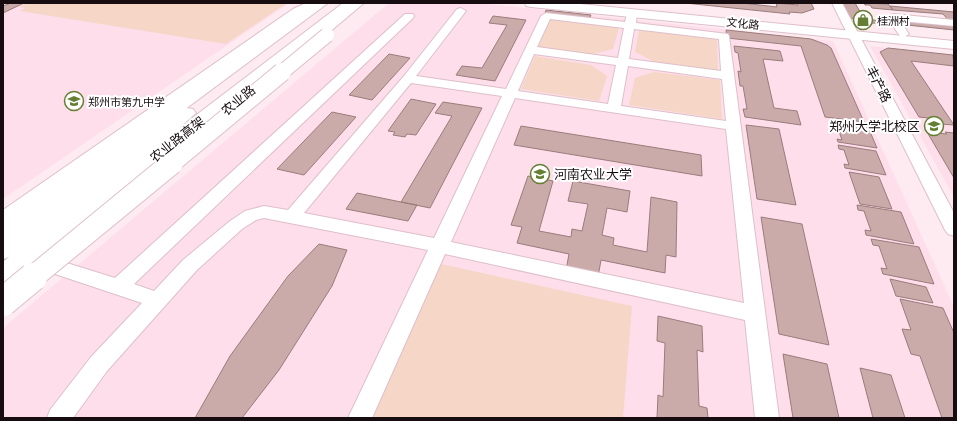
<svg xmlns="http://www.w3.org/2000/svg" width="957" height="421" font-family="'Exo 2','Noto Sans SC',sans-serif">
<rect width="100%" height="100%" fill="#feebf1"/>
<!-- built -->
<path fill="#fedeea" d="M3 3H289L3 199Z
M389 3H478L833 41 954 307V418H3V328Z
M870 46 954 55V197Z"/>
<!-- green -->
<path fill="#f5d6c7" d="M28 3H287L226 44 20 11 25 8 19 7Z
M551 18 619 27 613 49 589 55 538 48Z
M639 30 717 39 718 71 657 63 635 52Z
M535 56 591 65 607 76 599 101 521 89Z
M654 72 720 80 722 119 629 105 635 78Z
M441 264 632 306 623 418H373Z"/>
<!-- building -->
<path fill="#cbaba9" stroke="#9b7c7c" d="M11 3H24L3 13V6Z
M685 3H742L777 7 776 3 798 5 797 3H811L814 9 802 13 789 12 790 14Z
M841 3H855L863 17 872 20 888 21 891 25 864 22 848 17Z
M864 3 888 4 893 10 872 8 870 5H865Z
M890 6 954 12V22H950L943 14 893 10Z
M546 10 591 15 589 19 545 14Z
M493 16 526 20 495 81 456 75 462 66 482 68 507 25 489 23Z
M904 21 954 26V30L907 25Z
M726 30 811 39 827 45 831 48 864 122 825 117 801 46 727 38Z
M734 46 780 51 783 61 763 59 774 108 797 111 801 125 745 117 743 109H747L743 86H740L738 71 741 72 738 53 735 52Z
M888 48 953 55 954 66 911 61 954 125 941 124 938 119 919 117 880 52Z
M389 54 410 58 372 100 349 95Z
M411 99 436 104 416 135 407 134 405 137 393 135 395 132 388 131Z
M443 102 482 108 430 208 401 202 452 116 435 113Z
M332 112 356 117 304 175 277 169Z
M831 121 868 127 877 148 838 142 837 139 842 140 837 126 832 125Z
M746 125 779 129 796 205 757 199Z
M521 126 701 155 702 176 514 145Z
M927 132 947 134 945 132 954 133V178Z
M838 145 876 151 886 175 845 168 844 164 849 165 844 150 839 149Z
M849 172 879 177 892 209 860 204Z
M528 176 553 181 539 231 571 237 572 229 582 231 588 204 568 201 573 181 630 191 627 212 607 208 602 235 614 238 613 245 647 252 651 197 677 202 676 257 666 255 665 273 601 260 598 277 566 270 569 254 517 243 522 227 511 225Z
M357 193 401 202 417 205 408 221 346 209Z
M857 205 901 212 914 244 866 235 865 230 871 231 864 211 858 210Z
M761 217 802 224 829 345 779 334Z
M871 239 919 247 934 284 883 274 881 268 887 269 879 246 873 245Z
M319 244 347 250 332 286 279 370 242 418H195L230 356 288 276Z
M890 279 926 287 933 303 896 296Z
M900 299 943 308 954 333V418H942L920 356 911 354 902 329 911 330Z
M658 316 702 326 703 352 697 350 699 406 707 408 708 418H657L658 395 663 397 665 343 657 341Z
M783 354 827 364 839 418H793Z
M860 368 891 375 905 418H873Z"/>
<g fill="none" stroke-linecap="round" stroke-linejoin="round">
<defs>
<path id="minor" d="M317 3H328L9 240 3 241V226Z
M353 3H364L314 45H306L304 43 306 41Z
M832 3H842L954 213V236L948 234 945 230Z
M461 8 466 11 416 76 506 89 541 16 546 13 625 22 627 14 632 11 637 14 636 23 728 34 729 36 779 418H755L745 320 445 254 372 418H348L428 250 264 218 256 220 242 229 197 270 107 371 73 418H47L50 410 91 357 142 303 34 267 32 262 34 257 41 255 115 278 405 14H413L414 16 413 18 134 284 154 291 183 260 230 221 245 211 264 206 288 210 404 76 457 9ZM550 19 624 28 618 58 537 47ZM634 29 719 39 721 71 629 59ZM534 54 616 65 608 104 518 91ZM628 66 722 79 726 121 621 106ZM411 83 502 96 434 238 304 213ZM515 98 726 129 744 303 451 242Z
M894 14 954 20V26L900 21 909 34 904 37 900 36 888 19 890 15Z"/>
<path id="major" d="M525 3H570L954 41V49L531 7 526 6Z"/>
<path id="highway" d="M306 3H322L321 6 303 15 11 227 3 229V210L293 9Z
M343 3H357L12 282 3 285V262L9 257 3 259V238L181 109 187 108 193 109 196 113 178 129Z"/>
</defs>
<!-- minor casing -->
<use href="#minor" stroke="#debfca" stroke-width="2"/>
<!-- major casing -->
<use href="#major" stroke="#debfca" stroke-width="2"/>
<!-- highway casing -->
<use href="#highway" stroke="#debfca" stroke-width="2"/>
<!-- minor -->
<use href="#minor" fill="#fff" fill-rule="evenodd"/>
<!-- major -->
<use href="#major" fill="#fff" fill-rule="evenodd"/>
<!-- highway -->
<use href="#highway" fill="#fff" fill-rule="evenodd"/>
<defs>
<path id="highway-bridge-far3" d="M281 73 327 35"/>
<path id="highway-bridge-far2" d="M171 164 282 72"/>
<path id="highway-bridge-far1" d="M32 278 172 163"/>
<path id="highway-bridge" d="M3 302 33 277"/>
</defs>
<!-- highway-bridge-far3 casing -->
<use href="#highway-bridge-far3" stroke="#debfca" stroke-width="16" stroke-linecap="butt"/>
<!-- highway-bridge-far2 casing -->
<use href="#highway-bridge-far2" stroke="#debfca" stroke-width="20" stroke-linecap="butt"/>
<!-- highway-bridge-far1 casing -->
<use href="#highway-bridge-far1" stroke="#debfca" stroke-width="24" stroke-linecap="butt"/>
<!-- highway-bridge casing -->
<use href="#highway-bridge" stroke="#debfca" stroke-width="30" stroke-linecap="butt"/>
<!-- highway-bridge-far3 -->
<use href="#highway-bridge-far3" stroke="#fff" stroke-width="14"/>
<!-- highway-bridge-far2 -->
<use href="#highway-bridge-far2" stroke="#fff" stroke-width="18"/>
<!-- highway-bridge-far1 -->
<use href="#highway-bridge-far1" stroke="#fff" stroke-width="22"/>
<!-- highway-bridge -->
<use href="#highway-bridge" stroke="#fff" stroke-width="28"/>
</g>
<!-- icons -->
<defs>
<symbol id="shop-ring" viewBox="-11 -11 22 22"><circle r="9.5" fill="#fff" stroke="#647f33" stroke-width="1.5"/><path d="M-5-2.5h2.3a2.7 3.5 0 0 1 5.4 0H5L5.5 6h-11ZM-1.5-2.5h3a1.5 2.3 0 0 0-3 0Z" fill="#647f33"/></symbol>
<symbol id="school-ring" viewBox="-11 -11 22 22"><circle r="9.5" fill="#fff" stroke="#647f33" stroke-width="1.5"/><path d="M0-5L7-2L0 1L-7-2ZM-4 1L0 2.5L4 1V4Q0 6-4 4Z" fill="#647f33"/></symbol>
<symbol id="university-ring" viewBox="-11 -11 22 22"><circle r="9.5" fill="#fff" stroke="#647f33" stroke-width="1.5"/><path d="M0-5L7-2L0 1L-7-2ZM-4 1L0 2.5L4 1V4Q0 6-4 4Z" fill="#647f33"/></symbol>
</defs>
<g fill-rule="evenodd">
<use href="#shop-ring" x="852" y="9" width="22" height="22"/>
<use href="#school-ring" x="63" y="90" width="22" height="22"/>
<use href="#university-ring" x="923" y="115" width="22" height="22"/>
<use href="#university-ring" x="529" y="163" width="22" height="22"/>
</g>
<g text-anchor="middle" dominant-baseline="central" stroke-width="4" stroke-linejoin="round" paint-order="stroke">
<!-- far-poi labels -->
<g font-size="11" fill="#170d11" stroke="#fff" text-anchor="start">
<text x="877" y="20">桂洲村</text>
<text x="88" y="101">郑州市第九中学</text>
</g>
<!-- far-street labels -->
<g font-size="11" fill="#170d11" stroke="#fff">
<text transform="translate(743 23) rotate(6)">文化路</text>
</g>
<!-- street labels -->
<g font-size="13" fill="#170d11" stroke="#fff">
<text transform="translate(879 84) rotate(63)">丰产路</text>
<text transform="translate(238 100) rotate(-39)">农业路</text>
<text transform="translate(177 139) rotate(-38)">农业路高架</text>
</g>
<!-- poi labels -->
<g font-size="13" fill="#170d11" stroke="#fff" text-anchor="end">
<text x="920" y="126">郑州大学北校区</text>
<text x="554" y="174" text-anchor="start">河南农业大学</text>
</g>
</g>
<!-- border -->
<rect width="957" height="421" fill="none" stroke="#170d11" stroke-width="8"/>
</svg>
